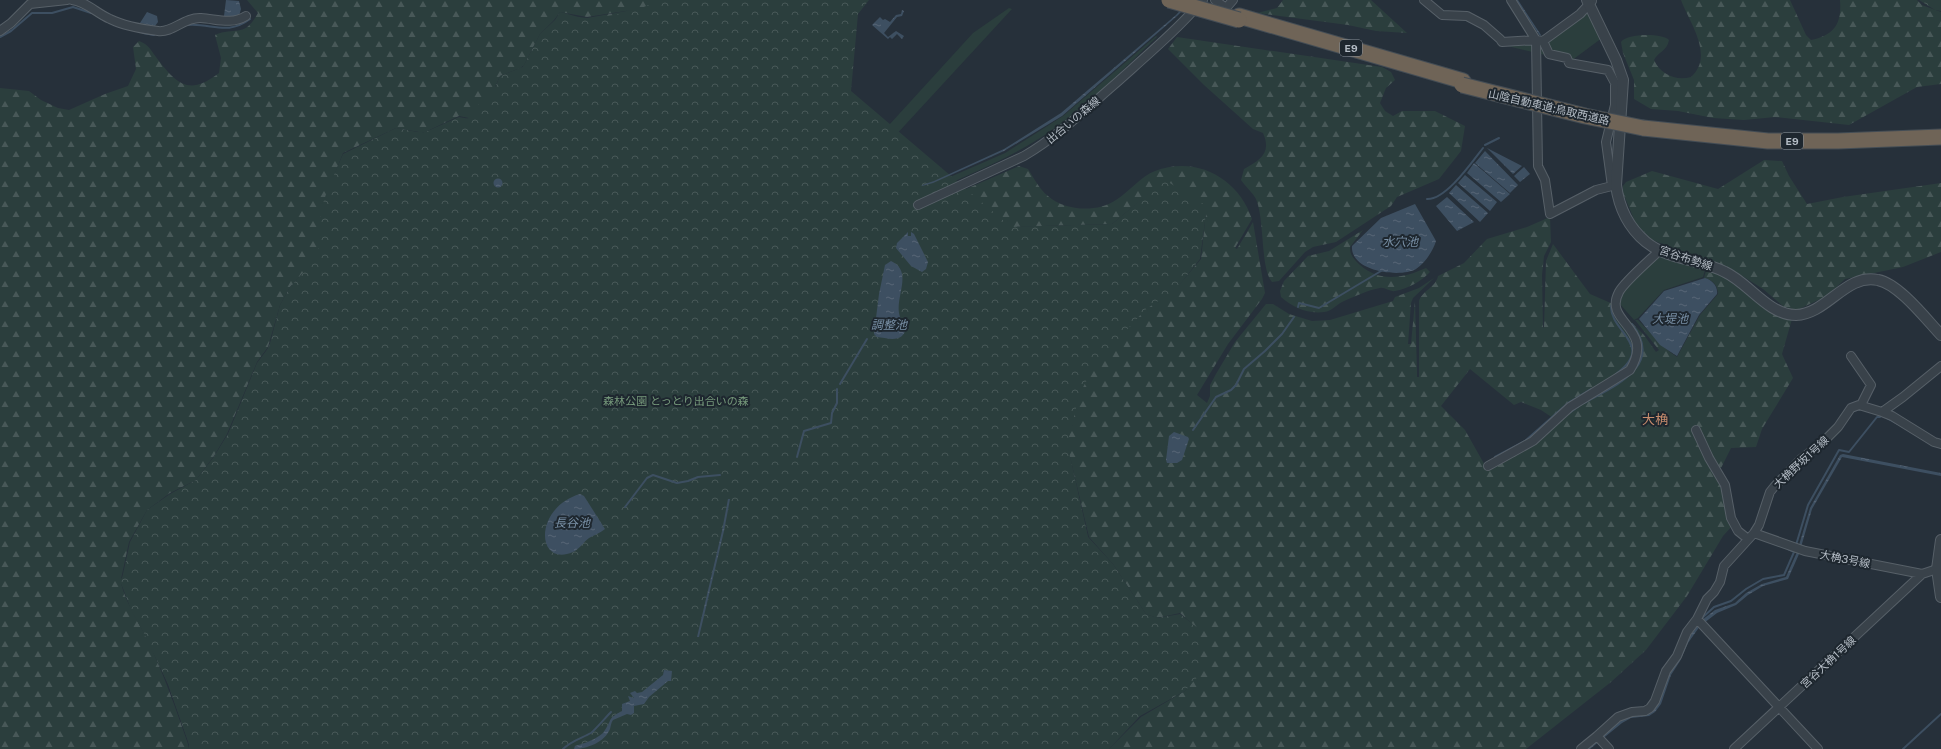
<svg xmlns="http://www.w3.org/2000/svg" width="1941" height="749" font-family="'Public Sans','Noto Sans JP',sans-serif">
<defs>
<pattern id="forest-firs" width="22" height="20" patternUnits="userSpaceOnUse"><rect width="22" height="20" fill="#2b3e3d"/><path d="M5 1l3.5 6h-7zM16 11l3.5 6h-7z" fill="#485858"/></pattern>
<pattern id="park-crowns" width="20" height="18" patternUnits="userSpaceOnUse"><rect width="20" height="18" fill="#2b3e3d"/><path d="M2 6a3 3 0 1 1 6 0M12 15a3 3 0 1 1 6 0" fill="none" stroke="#485858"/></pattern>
<pattern id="water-ripples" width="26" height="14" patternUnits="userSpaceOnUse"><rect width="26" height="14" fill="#3d4f61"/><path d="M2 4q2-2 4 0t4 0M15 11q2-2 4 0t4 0" fill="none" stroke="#576676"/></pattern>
</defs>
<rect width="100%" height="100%" fill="#26303a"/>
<!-- grass -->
<path fill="#2b3e3d" d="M1009 8 1012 9 894 137 934 184 1005 153 1063 116 1156 36 1157 37C1123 69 1090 104 1052 130 1017 155 976 171 938 189L879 136 973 33Z
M1587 10 1602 38 1571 61 1552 57 1546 43Z
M1540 42 1549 56 1503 45Z
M1661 255 1706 267 1703 277 1664 290 1638 318 1634 320 1619 303 1624 289Z"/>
<!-- forest -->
<path fill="url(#forest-firs)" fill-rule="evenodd" d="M247 0H655L856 15 561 749 189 744 168 684 121 583C126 604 139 622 148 641 164 675 176 709 188 744V749H0V88L29 91 41 100 58 108 69 110 105 94 128 86 136 69 133 47 139 41C149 45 150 49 156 57 177 85 189 96 219 73L221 58 215 35C236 26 244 39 258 13ZM632 10 587 18 495 87 500 76 523 67 540 34 554 20 560 12 587 17ZM459 116 469 118 422 133H423ZM396 128 419 132 326 196 343 153ZM303 273 228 434 214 457 121 579 129 542 147 510 170 493 196 480 214 456 227 434 257 362 268 347 280 305 290 287Z
M1283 0H1371L1407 33 1376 31 1348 25 1257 13 1277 8Z
M1681 0H1790L1806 35 1811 40C1834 35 1842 24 1840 0H1917L1922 5 1941 12V84L1917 87 1849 125 1775 117 1744 120 1713 118 1678 111 1651 109 1634 99V80L1623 53 1621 42C1627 33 1662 33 1669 40 1667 51 1658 52 1654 60 1661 75 1676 81 1691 77 1715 56 1689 22 1681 0Z
M1177 37 1382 67 1391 72 1395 80 1386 88 1380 103 1385 111 1393 116 1402 111H1435L1465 126 1461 151 1439 179 1397 197 1391 206 1336 242 1313 247 1305 252 1279 281 1272 282C1260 268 1265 220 1256 199 1253 193 1245 186 1241 180L1244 169C1260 160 1272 153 1263 133L1253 129 1204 85 1168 49Z
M1764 160 1782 161 1789 176 1807 204 1843 197 1941 183V252L1903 267 1845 279 1827 296 1797 310 1784 307 1763 289 1733 270 1652 240 1636 224 1623 193V186L1626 182 1652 171 1718 189Z
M1019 166 1028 169C1034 178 1039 189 1048 196 1065 211 1097 213 1116 200 1130 191 1140 177 1155 171 1197 155 1239 179 1252 219L1235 248 1237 249 1253 222 1265 293 1262 299 1228 344 1197 395 1207 403 1210 396V385L1216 374 1235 342 1266 304H1273L1289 314 1312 321 1330 320 1393 301 1395 297 1419 288 1434 278 1413 298 1411 303 1408 344H1411L1415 301 1417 372V377H1419V301C1422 291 1436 287 1438 276L1464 263 1487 239 1527 227 1550 217 1551 242 1544 256 1542 275 1543 328 1544 327 1546 261 1553 244 1590 294 1613 304 1633 339V359L1626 368 1553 418 1541 410 1521 402 1514 405 1470 369 1441 406 1465 430 1487 469 1634 369C1650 347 1635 331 1622 313L1644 335 1656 352 1659 350 1635 320H1638C1651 333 1661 347 1677 357L1700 315 1718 294C1718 285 1712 279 1704 278L1707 267 1714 270 1792 319 1782 354 1793 378 1762 429 1756 447 1731 448 1719 472 1722 480 1720 491 1723 482 1733 525 1723 536 1687 596 1646 650 1611 682 1526 749H1109L1141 717 1185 691 1189 686 795 485 966 189ZM1151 192 1112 225 1011 227 1112 224ZM1206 212 1201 259 1179 285ZM1177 287 1145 310 1096 363 1080 393 1072 426 1080 393 1096 363 1145 310ZM1067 444 1089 537 1113 564 1146 614 1157 618 1180 613 1199 630 1146 615 1088 537Z
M1363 230 1350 247C1350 256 1354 259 1360 265 1380 283 1404 278 1426 268L1430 272C1422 281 1407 289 1395 291 1390 292 1385 287 1380 288 1368 290 1353 297 1342 302 1336 305 1332 311 1324 312 1307 314 1294 308 1281 297L1280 291 1284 281 1308 256 1329 251Z"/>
<!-- park -->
<path fill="url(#park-crowns)" d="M655 0H869L858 14 851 91 1011 227 1112 224 1165 180 1207 206 1200 259 1177 288 1145 310 1096 363 1080 393 1067 444 1088 537 1113 564 1146 614 1157 618 1180 614 1199 629 1201 673 1185 691 1140 716 1109 749H188L189 744 168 684 147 639 131 610 121 583 130 542 147 510 170 494 196 480 214 457 228 434 257 363 269 347 280 305 290 287 310 265 320 245 321 210 327 191 343 154 396 128 423 133 459 117 470 119 481 100 491 97 500 76 523 67 540 34 555 20 560 12C569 14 579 18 588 18 604 17 644 12 655 0Z
M1919 0H1941V11L1935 10Z"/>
<!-- water -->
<path fill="url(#water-ripples)" d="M226 0 239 1 241 9 239 16 227 18 224 16Z
M1516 0H1518L1541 35 1540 36Z
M1189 1 1191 2 1177 16 1062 116 1004 151 933 183 922 186V185L934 181 1004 149 1061 113 1176 15Z
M902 10 904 11 902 16 897 17 884 33 888 37 896 31 904 36 902 39 897 34 892 39 890 37 888 39 872 25 880 17 883 20 885 19 890 22 896 15 901 14Z
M147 12 157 16 158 22 155 26 140 23Z
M1487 148 1522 166 1513 174Z
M1485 151 1518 185 1510 193 1475 163Z
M1474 163 1510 194 1501 202 1467 173Z
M1524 167 1530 174 1520 182 1514 176Z
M1465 175 1497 202 1490 211 1458 183Z
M493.5 183a4.5 4.5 0 1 1 9 0a4.5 4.5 0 1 1-9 0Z
M1456 185 1488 213 1480 222 1449 193Z
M1447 197 1474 222 1457 231 1436 206Z
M1415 204 1436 241C1433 251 1425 263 1416 269 1401 278 1350 272 1352 246L1381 218Z
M908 232V236H911V232L914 234 928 262 926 269 922 272 911 266 896 248 897 243Z
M891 261C913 271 896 295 899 313 900 320 905 324 905 331 901 343 887 338 877 337L874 334 879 294 885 265Z
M1705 278C1712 280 1718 286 1717 294L1699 315 1677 356 1660 345 1639 319 1664 291Z
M1174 432 1188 437 1189 439 1182 460 1177 463H1167L1166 460 1169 436Z
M1843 454 1941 473V476L1842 457 1812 509 1799 554 1788 579 1763 586 1748 595 1736 605 1717 613 1700 626 1688 643 1680 661 1671 675 1661 704 1655 712 1649 716 1631 718 1622 723 1590 749H1587L1620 721 1630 716 1649 713 1653 711 1659 703 1667 676 1689 637 1702 620 1715 610 1735 603 1746 593 1762 584 1786 577 1797 552 1810 508 1840 455Z
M580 494 584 496 605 529C600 533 594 535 589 538 583 542 580 549 573 552 536 568 533 508 580 494Z
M728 499H730L724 531 699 637H697L722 531Z
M664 670 672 671 671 681H668L649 697 644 704 634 706V713L631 715 627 714 613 720C611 723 611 725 610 729 605 742 587 749 574 749L575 746C583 744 601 738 605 730 613 718 607 719 622 711V704L630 701 628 696 634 698 630 693 635 691 637 693 642 692 663 675Z"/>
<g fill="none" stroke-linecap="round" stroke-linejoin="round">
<!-- stream -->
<path stroke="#3d4f61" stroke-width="2" d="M100 18 118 26
M188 25C212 23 227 36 250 19
M143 33 154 35
M0 37 11 31 32 13H52L73 7 91 13
M1485 145 1499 138
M1427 199C1446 200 1472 162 1483 148
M1611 306C1610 332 1656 345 1616 374
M1298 307 1299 303 1319 308 1381 271
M840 384 867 339
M1584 403C1614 386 1665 366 1632 324
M1568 414 1579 406
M1887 418 1898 424
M1193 430 1216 397 1231 390 1236 385 1244 369 1265 351 1282 334 1294 317
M797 457 804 431 831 423 832 413 837 403V389
M1495 457 1525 441 1568 403 1591 389
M625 507 647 478 653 475 677 483 688 481 698 477 720 475
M1796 545 1808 505 1839 450 1849 452 1877 417H1880
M1702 618 1714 607 1731 601 1746 589 1763 579 1784 575 1794 552 1788 549
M563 749C571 741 582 738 591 733 594 731 607 716 611 712
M1903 749 1941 714"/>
<defs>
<path id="minor" d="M72 0C87 2 96 13 110 19 124 26 142 29 158 31 173 33 184 17 201 18 217 19 231 25 246 16
M1215 0 1226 8 1233 0
M1424 0 1442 15 1467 16 1484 25 1500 39 1502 42 1536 40 1543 41 1580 14 1592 1
M1511 0 1536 40 1538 166 1545 180 1550 214 1596 190 1616 185
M0 31 11 23 30 4 67 0
M1543 41 1549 54 1567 58 1569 63 1608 70 1615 83V105L1606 142 1612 186
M918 205 1024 156C1058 136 1086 109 1115 84 1145 57 1176 31 1203 0
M1851 356 1871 385 1861 405
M1882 412 1892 416 1934 442 1941 444
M1696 430 1709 458 1725 485 1731 518 1738 531 1748 539
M1488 466 1533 441 1570 407 1630 370C1656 327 1602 323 1619 292 1624 282 1651 259 1660 250
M1754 533 1805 551 1922 574 1937 569 1941 570
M1697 619 1818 749
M1581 749 1597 736
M1609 749 1597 736 1618 717 1632 712 1645 711 1650 708 1655 701 1666 671 1677 656 1687 632 1697 619 1707 599 1714 592 1720 582 1724 566 1754 533 1759 525 1770 492 1774 487 1801 459 1821 444 1838 427 1851 408 1859 405 1882 412 1903 397 1941 366
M1734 749 1922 574"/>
<path id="tertiary" d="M1587 0 1616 60 1623 80 1616 185C1619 208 1628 227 1646 242 1668 260 1700 259 1725 272 1749 283 1768 315 1796 315 1827 314 1846 273 1878 280 1899 284 1926 319 1941 335
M1941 540 1937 569 1941 597"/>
<path id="motorway" d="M1239 16 1463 81
M1643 128 1768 141H1838L1941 137"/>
</defs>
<!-- minor casing -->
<use href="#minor" stroke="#576068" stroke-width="10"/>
<!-- tertiary casing -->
<use href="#tertiary" stroke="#576068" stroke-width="12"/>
<!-- motorway casing -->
<use href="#motorway" stroke="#444d55" stroke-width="17"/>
<!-- minor -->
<use href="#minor" stroke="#39424a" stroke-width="8"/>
<!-- tertiary -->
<use href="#tertiary" stroke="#39424a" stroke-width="10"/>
<!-- motorway -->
<use href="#motorway" stroke="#6f6457" stroke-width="15"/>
<defs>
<path id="motorway-bridge" d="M1169 0 1239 20
M1462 85 1585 116 1643 128"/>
</defs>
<!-- motorway-bridge casing -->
<use href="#motorway-bridge" stroke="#444d55" stroke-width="17" stroke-linecap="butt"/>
<!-- motorway-bridge -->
<use href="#motorway-bridge" stroke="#6f6457" stroke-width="15"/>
</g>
<g text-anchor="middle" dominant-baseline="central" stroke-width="4" stroke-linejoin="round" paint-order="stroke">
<!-- shield labels -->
<g fill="#1e272f" stroke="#889099" stroke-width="1">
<rect x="1340" y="40" width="22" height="16" rx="3"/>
<rect x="1781" y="133" width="22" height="16" rx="3"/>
</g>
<g font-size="10" font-weight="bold" fill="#b5bdc6">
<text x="1351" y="48">E9</text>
<text x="1792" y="141">E9</text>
</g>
<!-- street labels -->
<g font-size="11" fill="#b5bdc6" stroke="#1e272f">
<text transform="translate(1549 107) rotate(13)">山陰自動車道;鳥取西道路</text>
<text transform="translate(1073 120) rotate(-40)">出合いの森線</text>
<text transform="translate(1686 258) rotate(18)">宮谷布勢線</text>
<text transform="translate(1801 462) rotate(-43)">大桷野坂1号線</text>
<text transform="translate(1845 559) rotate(11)">大桷3号線</text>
<text transform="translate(1828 662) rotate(-43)">宮谷大桷1号線</text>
</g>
<!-- park labels -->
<g font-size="11" fill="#76997b" stroke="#1e272f">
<text x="676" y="401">森林公園 とっとり出合いの森</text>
</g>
<!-- water labels -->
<g font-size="12" font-style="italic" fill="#7990a6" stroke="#1e272f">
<text x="1400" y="242">水穴池</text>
<text x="1670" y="319">大堤池</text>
<text x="889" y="325">調整池</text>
<text x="572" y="523">長谷池</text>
</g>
<!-- quarter labels -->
<g font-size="13" fill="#c88c6d" stroke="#1e272f">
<text x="1655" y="419">大桷</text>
</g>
</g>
</svg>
